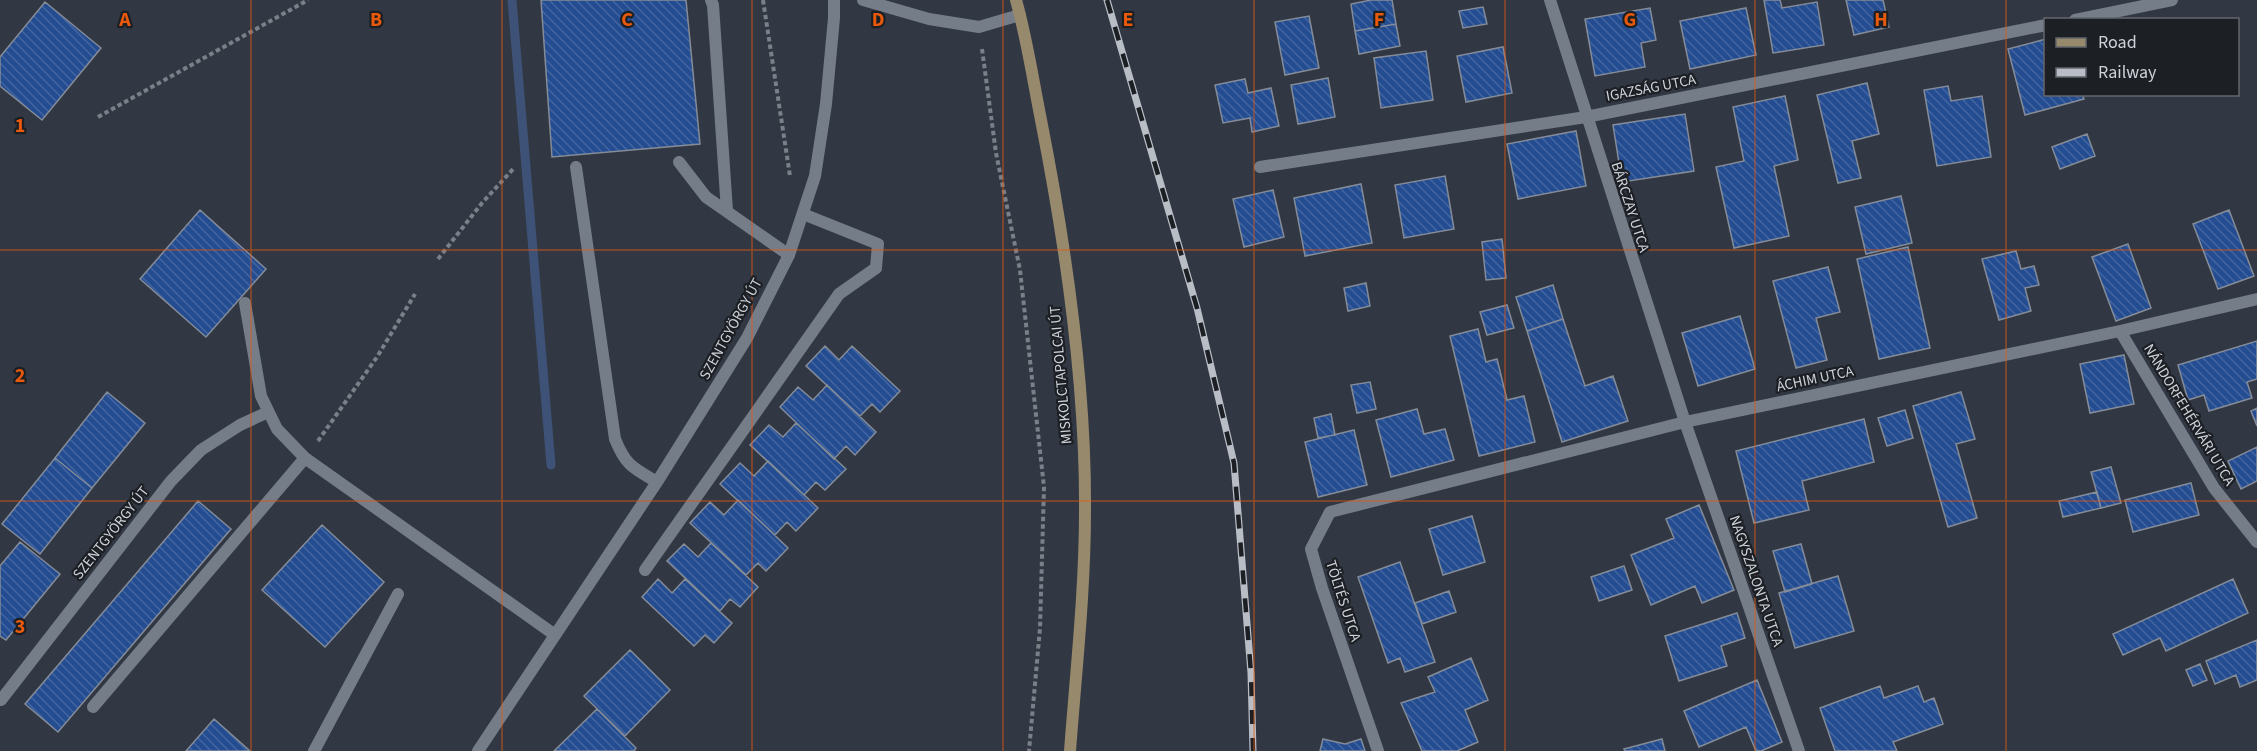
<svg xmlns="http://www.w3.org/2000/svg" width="2257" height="751" font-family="'Source Sans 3',sans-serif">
<defs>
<pattern id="building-back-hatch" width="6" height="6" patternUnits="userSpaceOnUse" patternTransform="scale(1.5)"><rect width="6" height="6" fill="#244c91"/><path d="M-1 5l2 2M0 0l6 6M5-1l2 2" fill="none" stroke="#4365a0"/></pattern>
</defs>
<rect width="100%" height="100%" fill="#323843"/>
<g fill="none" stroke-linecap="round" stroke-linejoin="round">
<!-- stream -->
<path stroke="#3e5277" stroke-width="9" d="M512 0 551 465"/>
</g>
<!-- building -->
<path fill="url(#building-back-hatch)" stroke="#848c98" stroke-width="1.5" d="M541 0H686L700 144 552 157Z
M1371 0H1392L1396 24 1355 31 1351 4Z
M1764 0H1780L1782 8 1817 2 1824 45 1773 53Z
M1846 0H1883L1889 27 1854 35Z
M45 2 101 48 42 120 0 86V57Z
M1483 7 1487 24 1463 28 1459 11Z
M1650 8 1656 40 1641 43 1645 67 1595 76 1585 19Z
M1746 8 1756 55 1690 69 1680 21Z
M1309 16 1319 68 1285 75 1275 22Z
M1396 24 1400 46 1359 54 1355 31Z
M2046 39V94H2082L2084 99 2025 115 2008 49Z
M1503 47 1512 93 1466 102 1457 56Z
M1426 51 1433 100 1381 108 1374 58Z
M1328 78 1335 117 1298 124 1291 85Z
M1245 79 1248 93 1271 88 1279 126 1252 132 1250 118 1223 123 1215 85Z
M1867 83 1879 134 1852 141 1861 178 1838 183 1817 95Z
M1948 86 1951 101 1982 96 1991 157 1937 166 1924 90Z
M1785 96 1798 160 1774 166 1789 236 1734 248 1716 167 1744 161 1733 107Z
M1685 114 1694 171 1622 182 1613 125Z
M1576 131 1586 186 1518 199 1507 144Z
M2087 134 2095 156 2060 169 2052 147Z
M1445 176 1454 229 1404 238 1395 185Z
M1361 184 1372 243 1305 256 1294 198Z
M1273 190 1284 237 1244 247 1233 199Z
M1901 196 1912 243 1866 254 1855 207Z
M200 210 266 269 206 337 140 279Z
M2229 210 2254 276 2218 289 2193 224Z
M1502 239 1506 278 1486 280 1482 242Z
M2128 244 2151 308 2116 321 2092 257Z
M1908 247 1930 348 1879 359 1857 259Z
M2016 251 2021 269 2034 266 2039 285 2025 288 2031 311 1999 320 1982 259Z
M1828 267 1840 312 1816 318 1827 360 1796 368 1773 281Z
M1366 283 1370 306 1348 311 1344 288Z
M1553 285 1563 319 1527 331 1516 297Z
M1507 305 1514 328 1487 335 1480 312Z
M1740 316 1755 369 1698 386 1682 333Z
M1563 319 1585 386 1613 376 1628 421 1562 442 1527 331Z
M1478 329 1486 362 1497 359 1507 400 1524 396 1535 442 1479 456 1450 336Z
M2257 341V379L2247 382 2252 398 2209 411 2204 395 2188 400 2178 365Z
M825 346 839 360 852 346 900 391 880 412 872 404 860 416 806 366Z
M2124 355 2134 404 2090 413 2080 364Z
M1370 382 1376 409 1357 413 1351 385Z
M827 385 876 432 855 455 846 446 834 459 780 407 798 387 813 400Z
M107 392 145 423 92 488 55 458Z
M1961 392 1975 439 1956 444 1977 518 1948 527 1913 406Z
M2257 408V426L2251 411Z
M1417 409 1424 434 1445 429 1454 460 1391 477 1376 420Z
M1905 410 1913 438 1887 446 1878 418Z
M1331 414 1335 435 1318 438 1314 418Z
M1864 419 1874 462 1802 481 1809 510 1754 523 1736 451Z
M796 423 846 469 825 490 816 482 804 495 750 445 769 425 783 437Z
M1354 430 1367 485 1318 497 1305 442Z
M2257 447V481L2241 489 2228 461Z
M55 458 92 488 40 554 2 524Z
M768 461 818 508 796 531 787 522 775 535 720 484 740 463 754 476Z
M2111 467 2121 503 2101 508 2091 472Z
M2191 483 2199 515 2133 532 2125 500Z
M2097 492 2101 508 2063 517 2059 501Z
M738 500 788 548 766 571 758 563 746 575 690 523 710 502 724 515Z
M198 501 231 529 58 732 25 704Z
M1699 505 1734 590 1702 603 1695 586 1651 605 1631 555 1674 538 1666 519Z
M1472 516 1485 562 1443 575 1429 529Z
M322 525 384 582 325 647 262 590Z
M20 542 60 574 6 640 0 636V566Z
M711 543 758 587 740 607 730 599 720 611 667 561 684 544 698 557Z
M1801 544 1812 584 1785 592 1773 551Z
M1400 562 1435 662 1405 672 1400 658 1388 663 1358 577Z
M1624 566 1632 590 1599 601 1591 577Z
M1838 576 1854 631 1795 648 1779 593Z
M658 579 672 593 685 579 732 623 714 643 705 635 694 646 642 597Z
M2233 579 2248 613 2166 651 2160 638 2123 655 2113 634Z
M1449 591 1456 612 1422 624 1415 603Z
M1737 613 1745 638 1721 646 1727 666 1679 681 1665 636Z
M2257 640V680L2240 687 2236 675 2215 684 2206 661Z
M630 650 670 690 625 736 584 696Z
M1471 658 1488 700 1465 710 1478 742 1457 751H1422L1401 703 1435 692 1428 677Z
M2200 664 2207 680 2193 686 2186 670Z
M1757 680 1782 742 1761 751H1756L1746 727 1699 747 1684 711Z
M1880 686 1884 698 1918 686 1924 702 1934 698 1943 724 1893 742 1897 751H1835L1820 708Z
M597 709 636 748 634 751H554Z
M214 719 250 751H186Z
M1323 739 1345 744 1361 739 1365 751H1320Z
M1662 739 1665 751H1625L1624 749Z"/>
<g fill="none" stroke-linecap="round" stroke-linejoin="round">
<!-- path -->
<path stroke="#7a7f88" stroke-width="4" stroke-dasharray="4.5 3" stroke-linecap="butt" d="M763 0 790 176
M982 49 996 153 1020 270 1044 487 1040 628 1029 751
M98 117 308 0
M438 259 482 203 514 168
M318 441 377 357 415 294"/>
<!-- lane -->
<path stroke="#757d89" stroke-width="12" d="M645 570 839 294 876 268"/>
<!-- street -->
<path stroke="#757d89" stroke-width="12" d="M711 0 713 5 727 211
M863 0 929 19 979 27 1020 15
M1550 0 1685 422 1799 751
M2075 20 2172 0
M679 162 706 197 789 255
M576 167 615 439C626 466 633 468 657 482
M1260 167 1586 117 2046 25
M803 214 878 244 876 268
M245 303 261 396 277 429 305 458 555 635
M2120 331 2214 488 2257 542
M1 700 171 481 201 450 240 425 268 412
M93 707 305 458
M314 751 398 594
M478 751 657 482 747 338 789 255 815 176 826 104 834 18V0
M1378 751 1322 588 1311 549 1330 512 1685 422 2120 331 2257 299"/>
<!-- secondary -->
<path stroke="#97896c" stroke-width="12" d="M1016 0C1027 39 1033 80 1041 120 1066 247 1086 382 1085 511 1085 591 1076 671 1070 751"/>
<defs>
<path id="rail" d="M1107 0 1197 308 1234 463 1251 673 1253 751"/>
</defs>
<!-- rail casing -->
<use href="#rail" stroke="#b9bec6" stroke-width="7"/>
<!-- rail -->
<use href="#rail" stroke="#1c1f24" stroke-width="4.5" stroke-dasharray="14" stroke-linecap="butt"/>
</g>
<!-- grid -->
<path fill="none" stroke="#e8590c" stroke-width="1.5" stroke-opacity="0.55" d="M251 0V751M502 0V751M752 0V751M1003 0V751M1254 0V751M1505 0V751M1755 0V751M2006 0V751M0 250H2257M0 501H2257"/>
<g text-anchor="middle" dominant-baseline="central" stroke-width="4.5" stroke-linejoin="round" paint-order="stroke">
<!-- street labels -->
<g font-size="15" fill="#cdd2d9" stroke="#1c1f24">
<text transform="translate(1651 88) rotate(-11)">IGAZSÁG UTCA</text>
<text transform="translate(1630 207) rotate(72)">BÁRCZAY UTCA</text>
<text transform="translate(731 329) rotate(-61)">SZENTGYÖRGY ÚT</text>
<text transform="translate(1061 375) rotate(-95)">MISKOLCTAPOLCAI ÚT</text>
<text transform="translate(1815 379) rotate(-12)">ÁCHIM UTCA</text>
<text transform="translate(2189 415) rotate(59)">NÁNDORFEHÉRVÁRI UTCA</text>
<text transform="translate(111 533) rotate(-52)">SZENTGYÖRGY ÚT</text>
<text transform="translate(1756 581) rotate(71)">NAGYSZALONTA UTCA</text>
<text transform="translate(1343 601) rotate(72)">TÖLTÉS UTCA</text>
</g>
</g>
<g font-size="20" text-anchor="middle" font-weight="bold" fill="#e8590c" stroke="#1c1f24" stroke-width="4.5" stroke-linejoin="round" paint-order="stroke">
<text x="125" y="26">A</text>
<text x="376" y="26">B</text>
<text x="627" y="26">C</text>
<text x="878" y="26">D</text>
<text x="1128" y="26">E</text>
<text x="1379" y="26">F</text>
<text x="1630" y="26">G</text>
<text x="1881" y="26">H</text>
<text x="20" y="132">1</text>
<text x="20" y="382">2</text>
<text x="20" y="633">3</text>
</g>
<!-- legend -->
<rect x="2044" y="18" width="195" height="78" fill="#1c1f24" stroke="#63676c" stroke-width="1.5"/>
<rect x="2056" y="38" width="30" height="9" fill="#97896c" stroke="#63676c" stroke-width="1.5"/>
<text x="2098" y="48" font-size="18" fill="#cdd2d9">Road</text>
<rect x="2056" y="68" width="30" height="9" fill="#b9bec6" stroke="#63676c" stroke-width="1.5"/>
<text x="2098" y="78" font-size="18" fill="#cdd2d9">Railway</text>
</svg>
